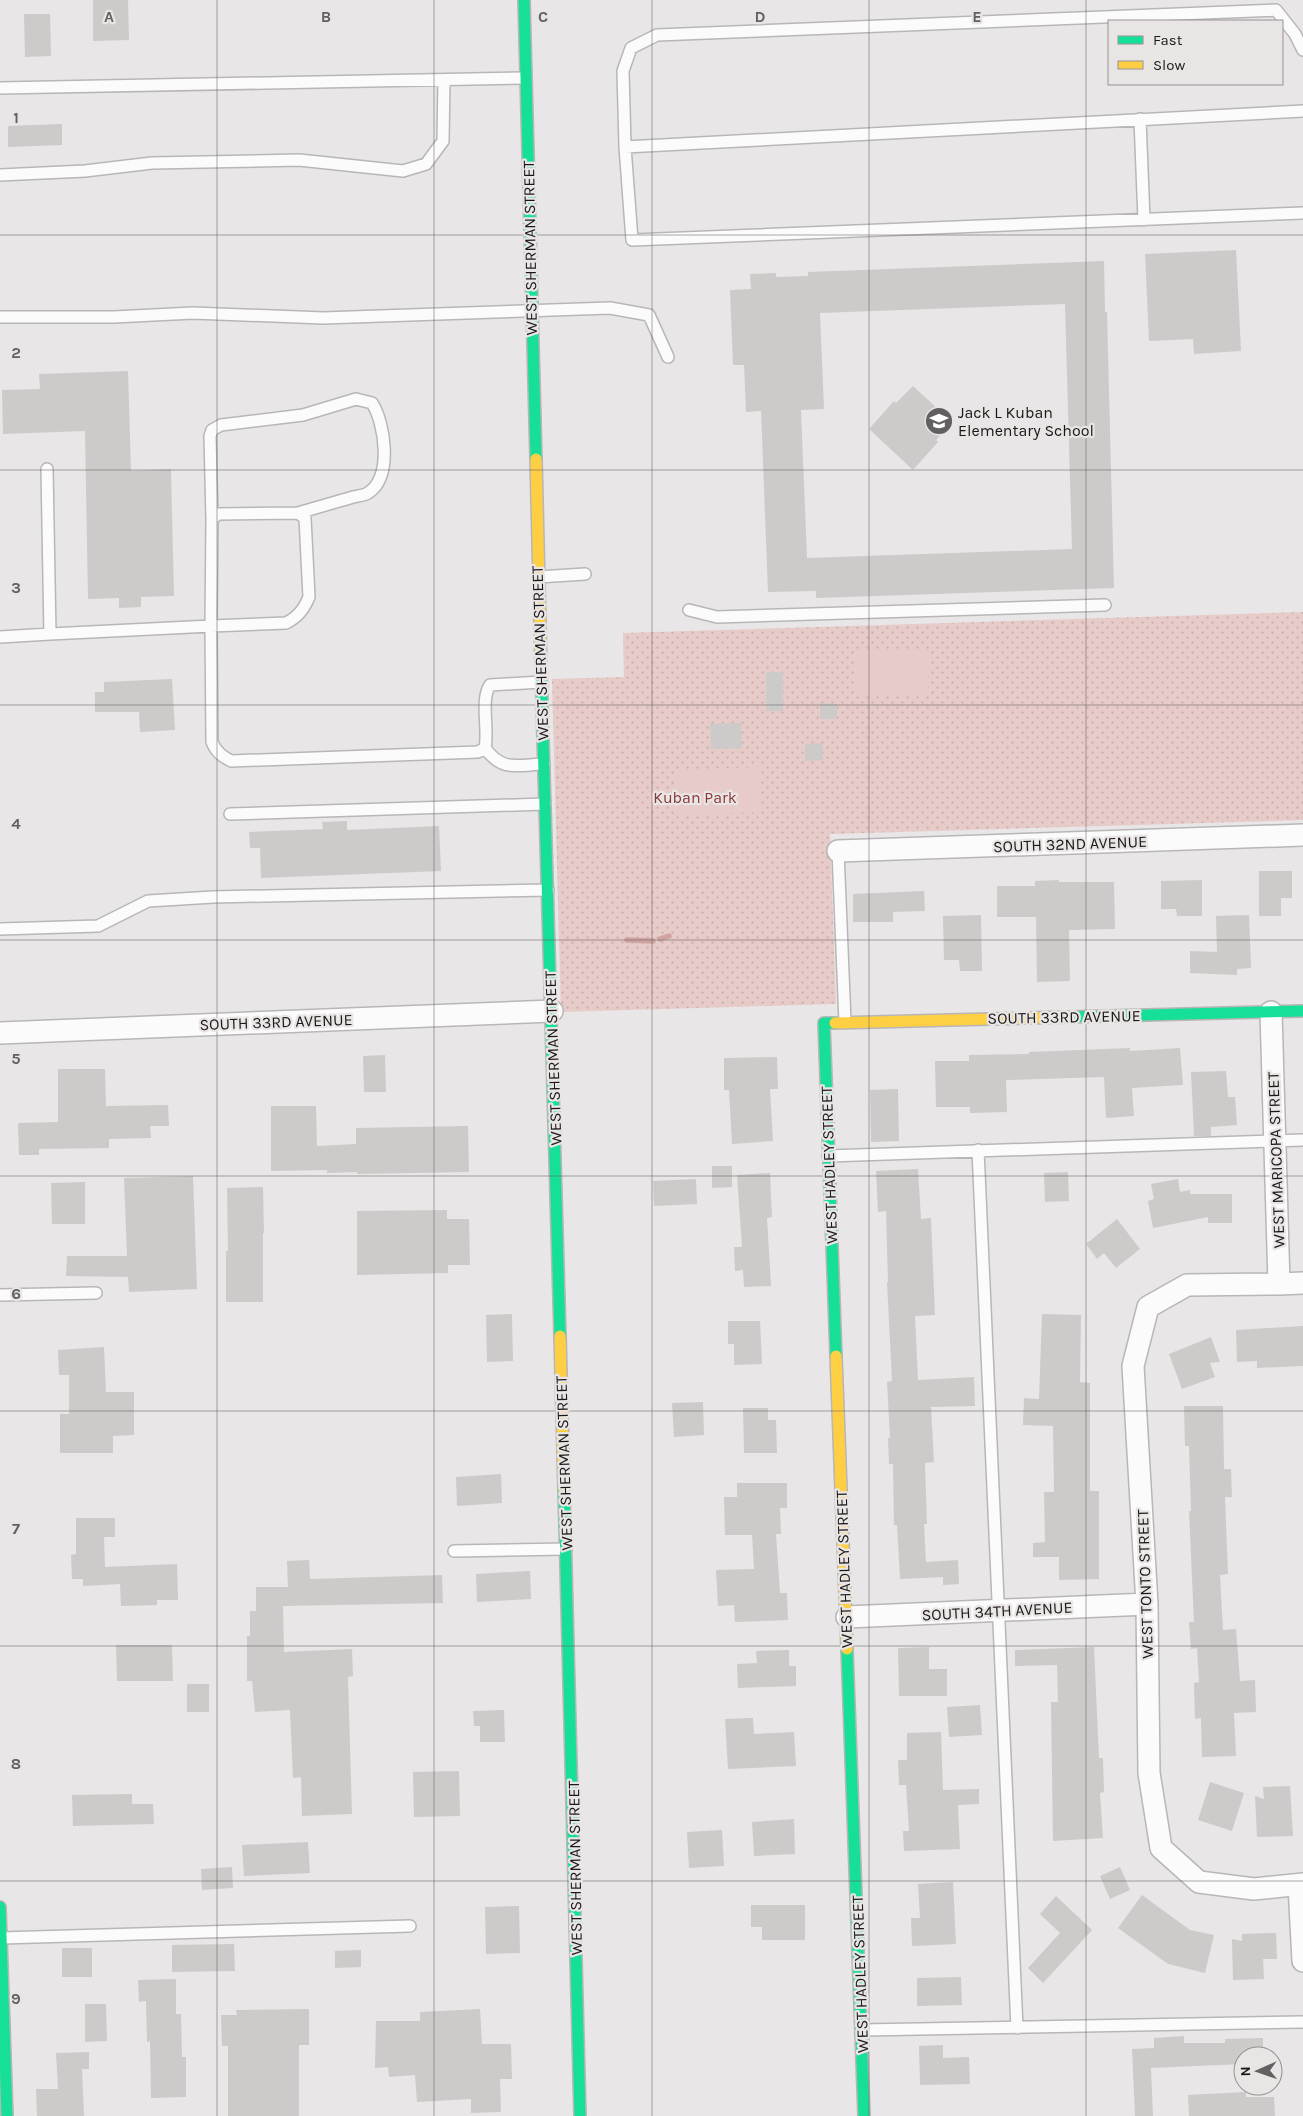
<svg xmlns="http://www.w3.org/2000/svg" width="1303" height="2116" font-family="Karla,sans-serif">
<defs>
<pattern id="park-dots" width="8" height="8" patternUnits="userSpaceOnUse" patternTransform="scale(1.25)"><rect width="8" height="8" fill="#e7cbc9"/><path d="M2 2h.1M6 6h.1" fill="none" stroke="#c6aeac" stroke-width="1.8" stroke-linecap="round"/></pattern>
</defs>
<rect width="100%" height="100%" fill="#e8e6e6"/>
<!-- park -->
<path fill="url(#park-dots)" d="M1303 612V820L830 834 836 1004 561 1012 552 679 624 677 623 633Z"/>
<!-- garden -->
<path fill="#e7cbc9" d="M857 649 929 651 928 696 855 694Z
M760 767 762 812 676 815 674 770Z"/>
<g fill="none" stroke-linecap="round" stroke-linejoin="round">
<!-- stream -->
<path stroke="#d2a4a1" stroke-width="5.5" d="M660 939 669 936
M627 940 653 941"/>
</g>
<!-- building -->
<path fill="#cccbca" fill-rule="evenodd" d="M93 0H128L129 40 93 41Z
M24 14H50L51 56 25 57Z
M62 124V145L8 147V126Z
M1236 250 1241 351 1194 354 1193 339 1149 341 1145 254Z
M1104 261 1105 312H1107L1114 588 816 598V591L768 592 761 411 746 412 744 365H733L730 290 751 289 750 274 776 273V277L808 276V272ZM1065 304 1072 549 807 558 801 410 824 409 820 313Z
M128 371 131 471 171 469 174 596 141 597V607L119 608V598L88 599 85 431 3 434 2 390 40 389 39 374Z
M913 386 952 422 936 440 938 442 913 470 869 429 894 401 896 403Z
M766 672H783V711H766Z
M172 679 175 730 140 732 139 712H95V692H104V682Z
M820 703 837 704V719H820Z
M741 723 742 748 711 749 710 724Z
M822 743 823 760 805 761V744Z
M347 821V830L439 826 441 871 261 878 260 848H250L249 832 323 829 322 822Z
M1259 871H1292V898H1281V916H1259Z
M1059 880V882H1114L1115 929 1069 930 1070 981 1037 982 1036 917H997V886H1035V881Z
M1202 880V916H1177L1176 909H1161V881Z
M924 891 925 911 893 912V922H853V894Z
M981 915 982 971H960L959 960H944L943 916Z
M1249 915 1251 968 1237 969V975L1190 973V951L1217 952 1216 916Z
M1130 1048V1051L1180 1048 1183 1085 1132 1088 1134 1116 1106 1118 1104 1077 1006 1080 1007 1112 970 1113V1107H936L935 1061H969V1055L1029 1054V1052Z
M385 1055 386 1092H364L363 1056Z
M777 1057 778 1089H770L773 1141 732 1144 729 1090H724V1058Z
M58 1069H105L106 1106 168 1105 169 1126H150L151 1138 109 1139V1148L39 1149V1155H19L18 1123 58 1122Z
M1226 1071 1228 1097H1235L1237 1125 1211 1127V1136H1194L1191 1072Z
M898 1089 899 1141 871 1142 870 1090Z
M271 1106H316L317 1146 356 1144V1128L468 1126 469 1172 357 1174V1172L327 1173V1170L271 1171Z
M712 1166H732V1187L712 1188Z
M918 1169 921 1219 931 1218 935 1315 915 1316 918 1380 974 1377 975 1406 931 1407 934 1462 925 1463 927 1524H924L926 1562 958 1560 959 1584 943 1585V1577L900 1579 897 1525H894L893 1464H889L888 1438H890L887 1382 892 1381 887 1282H888L886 1211 878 1212 876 1171Z
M1068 1172 1069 1201 1045 1202 1044 1173Z
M770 1173 772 1217 767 1218 771 1286 744 1287 743 1270 735 1271 734 1247H742L737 1175Z
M193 1176 197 1289 129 1292 128 1277 66 1276 67 1256H127L124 1178Z
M696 1179 697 1204 654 1206 653 1181Z
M1178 1179 1180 1192 1190 1190V1194H1232V1223H1208V1217L1153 1228 1148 1201 1154 1199 1151 1184Z
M85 1182V1224H52L51 1183Z
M263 1187 264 1233H263V1302H226V1251H228L227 1188Z
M447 1210V1219H469L470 1265H448V1273L357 1275V1211Z
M1117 1219 1140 1249 1116 1268 1104 1253 1097 1259 1086 1244Z
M512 1314 513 1361 487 1362 486 1315Z
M1042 1314 1081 1315 1080 1382 1090 1383V1491H1099V1579L1059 1580V1557H1033V1543L1045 1542 1044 1492H1054L1053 1426 1023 1425 1024 1398 1039 1399Z
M728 1321H760L762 1364 734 1365V1344H728Z
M1303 1326V1366L1257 1368V1361L1237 1362 1236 1330Z
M1211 1337 1220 1362 1210 1363 1215 1377 1182 1389 1169 1354Z
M104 1347 106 1392H134V1435L113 1436V1453H60V1414H69V1375H59L58 1350Z
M703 1402 704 1435 674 1437 672 1403Z
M1184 1406H1223L1224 1469H1231L1232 1497H1225L1228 1574 1220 1575 1223 1630 1236 1629 1240 1681 1255 1680 1256 1712 1234 1713 1236 1756 1202 1757 1201 1718 1195 1719 1194 1683 1199 1682 1197 1648 1191 1649 1189 1622H1194L1189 1511H1191L1189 1446H1185Z
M743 1408H768V1420H776L777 1453H744Z
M501 1474 502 1503 457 1506 456 1477Z
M737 1483H787V1508H780L781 1534H776L780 1593H787L788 1620 735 1622 734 1605 718 1606 716 1570 754 1569 752 1535H725L724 1497H737Z
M76 1518H115V1537H104L105 1567 177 1564 178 1600H157V1605L121 1606 120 1584 83 1586V1579H72L71 1555 76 1554Z
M309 1560 310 1579 442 1575 443 1603 283 1606 284 1652 352 1649 353 1676 348 1677 352 1814 302 1816 301 1777 293 1778 290 1710 255 1712 252 1681H247V1636H250V1611H256V1587H288L287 1561Z
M530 1571 531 1599 477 1602 476 1574Z
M116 1645H172L173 1681H117Z
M929 1647V1669H947V1696H899L898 1648Z
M1094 1647 1099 1758H1103L1104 1792 1100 1793 1103 1838 1053 1841 1051 1702H1058L1057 1665 1015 1666V1650Z
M789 1650V1666H796V1686L738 1688 737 1664 757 1663 756 1651Z
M187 1684H209V1712H187Z
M980 1705 982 1735 949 1737 947 1707Z
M504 1710 505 1742H480V1726H474L473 1711Z
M753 1718 754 1734 794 1732 796 1766 728 1769 725 1719Z
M941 1732 943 1790 979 1789V1804L958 1805 960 1849 904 1851 903 1831H909L906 1785H899L898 1760H907V1733Z
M459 1771 460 1816 414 1817 413 1772Z
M1210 1782 1244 1793 1232 1831 1198 1820Z
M1290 1786 1293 1836 1257 1837 1255 1796 1264 1799 1263 1787Z
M132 1794V1804H153L154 1824 73 1826 72 1795Z
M794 1819 795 1854 754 1856 752 1822Z
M722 1830 724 1866 689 1868 687 1832Z
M308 1842 310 1873 244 1876 242 1845Z
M232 1867 233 1888 202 1890 201 1869Z
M1120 1867 1130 1890 1110 1899 1100 1876Z
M953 1882 956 1944 912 1946 911 1918H920L918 1884Z
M1142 1895 1190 1930 1214 1935 1205 1973 1168 1964 1118 1928Z
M1056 1896 1092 1930 1043 1983 1028 1968 1060 1933 1040 1914Z
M751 1905H805V1940H762V1927H751Z
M519 1906 520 1953 486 1954 485 1907Z
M1276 1933 1277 1959H1263L1264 1979 1233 1980 1232 1939 1242 1941V1934Z
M234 1944 235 1971 172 1972V1945Z
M62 1948H92V1977H62Z
M361 1950V1967L335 1968V1951Z
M961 1977 962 2005 917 2006V1978Z
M176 1979V2014H181L182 2057H186V2097L151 2098 150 2041 147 2042 146 2001 139 2002 138 1980Z
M85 2004H106L107 2041 85 2042Z
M309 2009V2045H299V2116H228V2046H222L221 2015H237L236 2010Z
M480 2009 482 2044H511L512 2079H500L501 2112 471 2113V2099L417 2102 415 2075 389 2077 388 2067 375 2068 376 2021H420V2012Z
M1184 2036V2043H1225V2039L1263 2038V2055L1243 2056V2064L1151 2068 1153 2116H1135L1132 2049 1154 2048V2038Z
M943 2045V2058L969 2057 970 2084 920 2085 919 2046Z
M89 2052V2069H82L84 2116H37L36 2089H58L56 2053Z
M1246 2092V2097H1274L1275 2116H1189L1188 2095Z"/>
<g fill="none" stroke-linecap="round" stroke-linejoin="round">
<defs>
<path id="lane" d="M1303 50 1295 34 1276 10 657 35 631 48 623 71 625 147 632 240 1303 213
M0 88 525 78
M1140 119 1144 220
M625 147 1303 111
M0 175 85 171 152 163 299 160 403 171 426 164 443 141 444 80
M0 317H114L193 313 323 318 610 308 649 315 668 357
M212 519 210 436 212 430 221 425 303 415 356 399 372 403C385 423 393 477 368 493 364 496 355 496 350 498 332 503 315 508 298 513
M538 577 585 574
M689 610 717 617 1105 605
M50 634 211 626 212 519 218 514 298 513 305 518 309 597C304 609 298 617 286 623L211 626 212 742C216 752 222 756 231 761L478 752 485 748C489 730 480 700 490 685L541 682
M0 637 50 634 47 469
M485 748C502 772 517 765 544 764
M230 814 545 804
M838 851 845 1022
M0 929 98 926 148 901 213 897 548 890
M978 1150 1017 2028
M828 1156 1303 1140
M0 1295 96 1293
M454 1551 566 1549
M1 1938 410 1926
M862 2030 1303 2022"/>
<path id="street" d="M838 851 1303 835
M1271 1012 1279 1284 1303 1283
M0 1033 552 1011
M1279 1284 1187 1285 1148 1307 1133 1366 1147 1604 1149 1773 1161 1848 1199 1882 1254 1889 1303 1884
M847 1617 1147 1604
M1299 1885 1303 1961"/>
<path id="fast" d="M524 0 536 459
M541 667 560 1336
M1069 1017 1303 1011
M835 1023H824L836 1356
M564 1489 580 2116
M847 1649 864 2116
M0 1907 7 2116"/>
<path id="slow" d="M536 459 541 667
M835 1023 1069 1017
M560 1336 564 1489
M836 1356 847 1649"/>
</defs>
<!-- lane casing -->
<use href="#lane" stroke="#b8b6b6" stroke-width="14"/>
<!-- street casing -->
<use href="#street" stroke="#b8b6b6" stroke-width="24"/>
<!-- fast casing -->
<use href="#fast" stroke="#b8b6b6" stroke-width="14"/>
<!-- slow casing -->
<use href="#slow" stroke="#b8b6b6" stroke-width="14"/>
<!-- lane -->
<use href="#lane" stroke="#fcfbfb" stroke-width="11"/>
<!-- street -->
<use href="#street" stroke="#fcfbfb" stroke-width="21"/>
<!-- fast -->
<use href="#fast" stroke="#16e098" stroke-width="11"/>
<!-- slow -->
<use href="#slow" stroke="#ffcf43" stroke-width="11"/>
</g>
<!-- grid -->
<path fill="none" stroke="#626060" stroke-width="1" stroke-opacity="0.55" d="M217 0V2116M434 0V2116M652 0V2116M869 0V2116M1086 0V2116M0 235H1303M0 470H1303M0 705H1303M0 940H1303M0 1176H1303M0 1411H1303M0 1646H1303M0 1881H1303"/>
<!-- icons -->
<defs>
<symbol id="school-disc" viewBox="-11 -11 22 22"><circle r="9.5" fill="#626060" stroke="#e9e5e5"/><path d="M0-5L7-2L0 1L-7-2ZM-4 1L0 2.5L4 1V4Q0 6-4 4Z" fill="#fff"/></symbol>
</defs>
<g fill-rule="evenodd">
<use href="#school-disc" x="923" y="405" width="32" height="32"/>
</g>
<g text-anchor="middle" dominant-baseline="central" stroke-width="4.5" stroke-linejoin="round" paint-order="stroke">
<!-- street labels -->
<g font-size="16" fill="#1a1818" stroke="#e9e5e5">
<text transform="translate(530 248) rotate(-91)">WEST SHERMAN STREET</text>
<text transform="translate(540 653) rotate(-92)">WEST SHERMAN STREET</text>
<text transform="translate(1070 844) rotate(-2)">SOUTH 32ND AVENUE</text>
<text transform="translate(1064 1017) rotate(-1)">SOUTH 33RD AVENUE</text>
<text transform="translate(276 1022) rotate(-2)">SOUTH 33RD AVENUE</text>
<text transform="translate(553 1058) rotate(-92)">WEST SHERMAN STREET</text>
<text transform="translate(1276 1160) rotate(-92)">WEST MARICOPA STREET</text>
<text transform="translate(829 1165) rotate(-92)">WEST HADLEY STREET</text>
<text transform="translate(564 1463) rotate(-92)">WEST SHERMAN STREET</text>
<text transform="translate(844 1569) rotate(-92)">WEST HADLEY STREET</text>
<text transform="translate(1145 1584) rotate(-92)">WEST TONTO STREET</text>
<text transform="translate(997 1611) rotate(-3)">SOUTH 34TH AVENUE</text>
<text transform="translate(575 1868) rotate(-91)">WEST SHERMAN STREET</text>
<text transform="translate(860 1974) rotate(-92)">WEST HADLEY STREET</text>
</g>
<!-- poi labels -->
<g font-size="16" fill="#1a1818" stroke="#e9e5e5" text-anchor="start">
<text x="958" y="412">Jack L Kuban<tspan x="958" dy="18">Elementary School</tspan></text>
</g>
<!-- park labels -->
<g font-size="16" fill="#893837" stroke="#e9e5e5">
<text x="695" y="797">Kuban Park</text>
</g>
</g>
<g font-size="16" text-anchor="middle" font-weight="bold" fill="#626060" stroke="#e9e5e5" stroke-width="4.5" stroke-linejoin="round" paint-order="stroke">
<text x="109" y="22">A</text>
<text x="326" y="22">B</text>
<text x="543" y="22">C</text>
<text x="760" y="22">D</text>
<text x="977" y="22">E</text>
<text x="16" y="123">1</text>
<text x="16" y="358">2</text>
<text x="16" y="593">3</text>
<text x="16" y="829">4</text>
<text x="16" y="1064">5</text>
<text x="16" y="1299">6</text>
<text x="16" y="1534">7</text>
<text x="16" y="1769">8</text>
<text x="16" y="2004">9</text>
</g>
<!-- legend -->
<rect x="1108" y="20" width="175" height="65" fill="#e9e5e5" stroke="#969393"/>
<rect x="1118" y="36" width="25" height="8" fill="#16e098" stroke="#969393"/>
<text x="1153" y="45" font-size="15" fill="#1a1818">Fast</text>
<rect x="1118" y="61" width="25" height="8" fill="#ffcf43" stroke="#969393"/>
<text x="1153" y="70" font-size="15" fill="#1a1818">Slow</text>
<!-- north arrow -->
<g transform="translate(1258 2071) rotate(268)"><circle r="24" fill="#e9e5e5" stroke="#969393"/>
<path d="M0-4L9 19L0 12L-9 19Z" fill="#626060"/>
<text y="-8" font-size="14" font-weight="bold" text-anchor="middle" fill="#1a1818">N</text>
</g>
</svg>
